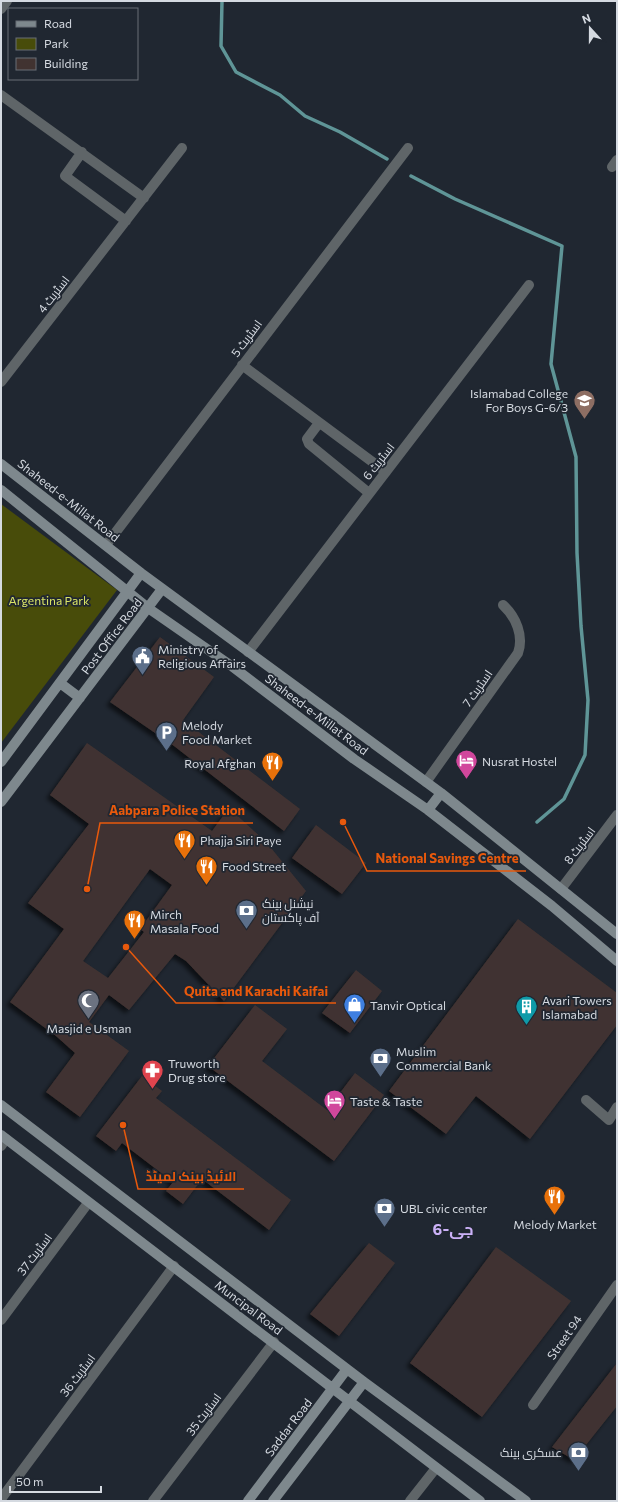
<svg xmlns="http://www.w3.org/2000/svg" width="618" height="1502" font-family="Commissioner,Cairo,sans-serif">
<defs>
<filter id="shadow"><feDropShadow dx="-3.5" dy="3.5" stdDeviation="2" flood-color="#0009"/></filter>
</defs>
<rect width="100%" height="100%" fill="#202731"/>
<!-- green -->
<path fill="#484c0a" d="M1 504 117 590 1 743Z"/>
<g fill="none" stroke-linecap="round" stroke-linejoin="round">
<!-- stream -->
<path stroke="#5f9597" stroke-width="3.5" d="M222 1 221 46 236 72 280 95 305 116 340 132 387 159
M411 176 455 199 562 246 551 364 576 457 577 553 581 626 588 700 585 755 564 799 537 822"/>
</g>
<!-- building -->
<path fill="#413331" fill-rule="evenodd" filter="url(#shadow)" d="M160 637 214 677 183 720 300 809 284 831 174 746 110 702Z
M87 743 212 831 229 808 267 843 306 891 224 1001 186 961 175 954 129 1010 109 995 89 1022 129 1051 80 1117 46 1092 75 1053 56 1036 10 1002 64 929 28 903 89 824 50 795ZM150 869 172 885 140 929 144 932 108 978 83 961Z
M316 825 366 863 342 894 292 858Z
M518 919 617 993V1025L530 1139 476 1096 446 1134 389 1091Z
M356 970 382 991 350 1033 322 1013Z
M255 1005 287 1029 262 1061 327 1110 355 1073 384 1095 334 1161 208 1066Z
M142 1076 162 1091 156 1098 291 1200 269 1230 202 1179 183 1204 166 1191 173 1182 122 1143 116 1151 96 1136Z
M369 1243 395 1263 339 1336 310 1314Z
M496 1247 571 1301 482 1417 410 1363Z
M617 1363V1406L574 1460 552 1447Z"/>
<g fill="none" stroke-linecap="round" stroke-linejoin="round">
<!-- street -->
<path stroke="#5f6568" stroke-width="10" d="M1 9 7 1
M1 95 144 198
M82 152 65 176 126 221
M612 167 617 160
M242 365 386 472
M1 382 182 148
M319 423 307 439 309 444 369 493
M106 545 408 148
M248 652 529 285
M426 782 518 653C524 636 516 617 503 605
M561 889 617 815
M586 1100 609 1120 617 1107
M1 1146 6 1139
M1 1320 88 1203
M533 1405 617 1285
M1 1499 174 1266
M153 1501 274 1342
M410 1501 436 1468"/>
<!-- secondary -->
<path stroke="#7e888d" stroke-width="10" d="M1 464 141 573 441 793 617 934
M1 490 148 608 233 667 354 759 428 810 552 906 617 961
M60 683 80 698
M1 762 141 573
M1 802 162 589
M428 810 441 793
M1 1105 364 1382 526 1501
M1 1135 480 1501
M248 1501 347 1369
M273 1501 364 1382"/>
</g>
<!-- icons -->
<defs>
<symbol id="university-pin" viewBox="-11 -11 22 30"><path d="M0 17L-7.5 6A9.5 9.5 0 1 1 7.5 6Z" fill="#8d6e63" stroke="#202731"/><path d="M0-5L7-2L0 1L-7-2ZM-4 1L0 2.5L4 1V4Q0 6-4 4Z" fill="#fff"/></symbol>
<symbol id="civic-pin" viewBox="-11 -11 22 30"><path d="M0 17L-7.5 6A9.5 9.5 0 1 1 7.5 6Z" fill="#5c6f8a" stroke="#202731"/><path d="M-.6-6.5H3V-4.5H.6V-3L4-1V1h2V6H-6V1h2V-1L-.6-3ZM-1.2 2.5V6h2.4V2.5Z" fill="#fff"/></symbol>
<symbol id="parking-pin" viewBox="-11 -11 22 30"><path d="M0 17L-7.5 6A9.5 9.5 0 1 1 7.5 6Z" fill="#5c6f8a" stroke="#202731"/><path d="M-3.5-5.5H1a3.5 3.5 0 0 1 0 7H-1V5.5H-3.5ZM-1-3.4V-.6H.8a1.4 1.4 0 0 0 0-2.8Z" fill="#fff"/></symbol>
<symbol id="hotel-pin" viewBox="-11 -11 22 30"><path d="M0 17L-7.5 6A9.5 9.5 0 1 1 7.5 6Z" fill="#d1479c" stroke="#202731"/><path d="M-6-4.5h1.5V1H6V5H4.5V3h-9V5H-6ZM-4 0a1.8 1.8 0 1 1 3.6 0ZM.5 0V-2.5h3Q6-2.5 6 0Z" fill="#fff"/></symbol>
<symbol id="restaurant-pin" viewBox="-11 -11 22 30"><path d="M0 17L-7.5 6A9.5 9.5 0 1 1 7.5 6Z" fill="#e8710a" stroke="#202731"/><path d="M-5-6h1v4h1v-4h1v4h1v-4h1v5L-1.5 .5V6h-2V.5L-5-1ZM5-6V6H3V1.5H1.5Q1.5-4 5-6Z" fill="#fff"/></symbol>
<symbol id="bank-pin" viewBox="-11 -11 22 30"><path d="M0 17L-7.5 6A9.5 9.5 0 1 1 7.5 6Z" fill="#5c6f8a" stroke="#202731"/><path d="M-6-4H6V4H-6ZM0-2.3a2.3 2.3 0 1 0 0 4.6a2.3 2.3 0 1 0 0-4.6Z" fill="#fff"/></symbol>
<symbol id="mosque-pin" viewBox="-11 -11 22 30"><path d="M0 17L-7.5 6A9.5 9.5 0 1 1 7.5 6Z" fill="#6b7280" stroke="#202731"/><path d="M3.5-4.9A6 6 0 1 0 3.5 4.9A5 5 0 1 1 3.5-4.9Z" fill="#fff"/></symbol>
<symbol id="shop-pin" viewBox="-11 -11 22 30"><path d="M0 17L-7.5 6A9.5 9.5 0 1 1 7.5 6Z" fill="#3f7fe0" stroke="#202731"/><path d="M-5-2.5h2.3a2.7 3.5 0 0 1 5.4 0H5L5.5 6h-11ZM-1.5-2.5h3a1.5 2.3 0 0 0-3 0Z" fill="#fff"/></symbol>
<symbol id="building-pin" viewBox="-11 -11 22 30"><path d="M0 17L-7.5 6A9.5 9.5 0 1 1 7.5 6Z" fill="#0f9aa8" stroke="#202731"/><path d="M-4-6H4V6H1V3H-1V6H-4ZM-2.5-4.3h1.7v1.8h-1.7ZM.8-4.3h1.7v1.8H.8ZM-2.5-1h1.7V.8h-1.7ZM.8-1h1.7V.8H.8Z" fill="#fff"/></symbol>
<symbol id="pharmacy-pin" viewBox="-11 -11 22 30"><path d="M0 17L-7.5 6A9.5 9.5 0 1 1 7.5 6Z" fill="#e0444e" stroke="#202731"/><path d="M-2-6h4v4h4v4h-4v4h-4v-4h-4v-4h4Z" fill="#fff"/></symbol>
</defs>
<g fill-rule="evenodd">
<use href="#university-pin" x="572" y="388" width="25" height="34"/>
<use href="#civic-pin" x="130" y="644" width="25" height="34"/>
<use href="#parking-pin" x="154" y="720" width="25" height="34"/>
<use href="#hotel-pin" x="454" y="748" width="25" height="34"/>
<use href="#restaurant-pin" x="260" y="750" width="25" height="34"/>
<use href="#restaurant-pin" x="172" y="828" width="25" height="34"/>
<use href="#restaurant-pin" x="194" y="854" width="25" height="34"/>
<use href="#bank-pin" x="234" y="898" width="25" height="34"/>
<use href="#restaurant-pin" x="122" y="908" width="25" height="34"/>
<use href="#mosque-pin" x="76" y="988" width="25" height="34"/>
<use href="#shop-pin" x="342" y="992" width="25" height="34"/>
<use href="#building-pin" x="514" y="994" width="25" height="34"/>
<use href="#bank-pin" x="368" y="1046" width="25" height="34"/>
<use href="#pharmacy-pin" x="140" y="1058" width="25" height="34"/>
<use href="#hotel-pin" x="322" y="1088" width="25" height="34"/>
<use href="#restaurant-pin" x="542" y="1184" width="25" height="34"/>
<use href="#bank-pin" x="372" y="1196" width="25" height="34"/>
<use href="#bank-pin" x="566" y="1440" width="25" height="34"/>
</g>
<g text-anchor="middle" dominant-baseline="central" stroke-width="3.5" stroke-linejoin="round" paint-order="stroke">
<!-- street labels -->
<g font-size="12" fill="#d5dae1" stroke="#202731">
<text transform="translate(53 294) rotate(-52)">اسٹریٹ 4</text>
<text transform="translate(246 338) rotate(-53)">اسٹریٹ 5</text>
<text transform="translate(378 461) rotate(-52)">اسٹریٹ 6</text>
<text transform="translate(69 500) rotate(38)">Shaheed-e-Millat Road</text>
<text transform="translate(111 636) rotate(-53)">Post Office Road</text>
<text transform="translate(477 688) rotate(-55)">اسٹریٹ 7</text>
<text transform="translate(317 714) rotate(37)">Shaheed-e-Millat Road</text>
<text transform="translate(579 845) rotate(-53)">اسٹریٹ 8</text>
<text transform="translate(34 1254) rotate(-53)">اسٹریٹ 37</text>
<text transform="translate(249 1307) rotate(37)">Muncipal Road</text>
<text transform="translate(564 1337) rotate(-55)">Street 94</text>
<text transform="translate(77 1375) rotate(-53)">اسٹریٹ 36</text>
<text transform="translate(203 1414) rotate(-53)">اسٹریٹ 35</text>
<text transform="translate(288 1427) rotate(-53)">Saddar Road</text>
</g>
<!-- poi labels -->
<g font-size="12" fill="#d5dae1" stroke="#202731" text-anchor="start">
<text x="568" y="393" text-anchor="end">Islamabad College<tspan x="568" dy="14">For Boys G-6/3</tspan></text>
<text x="158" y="649">Ministry of<tspan x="158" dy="14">Religious Affairs</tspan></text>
<text x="182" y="725">Melody<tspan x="182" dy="14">Food Market</tspan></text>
<text x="482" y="761">Nusrat Hostel</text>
<text x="256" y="763" text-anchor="end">Royal Afghan</text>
<text x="200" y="840">Phajja Siri Paye</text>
<text x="222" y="866">Food Street</text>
<text x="262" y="903">نیشنل بینک<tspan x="262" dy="14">آف پاکستان</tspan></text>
<text x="150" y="914">Mirch<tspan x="150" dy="14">Masala Food</tspan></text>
<text x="542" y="1000">Avari Towers<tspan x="542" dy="14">Islamabad</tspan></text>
<text x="370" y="1005">Tanvir Optical</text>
<text x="89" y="1028" text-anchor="middle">Masjid e Usman</text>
<text x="396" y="1051">Muslim<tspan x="396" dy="14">Commercial Bank</tspan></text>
<text x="168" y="1063">Truworth<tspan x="168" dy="14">Drug store</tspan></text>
<text x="350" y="1101">Taste &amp; Taste</text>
<text x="400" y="1208">UBL civic center</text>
<text x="555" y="1224" text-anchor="middle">Melody Market</text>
<text x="562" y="1452" text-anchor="end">عسکری بینک</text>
</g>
<!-- park labels -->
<g font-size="12" fill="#dbe566" stroke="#202731">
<text x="49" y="600">Argentina Park</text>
</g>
<!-- district labels -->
<g font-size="16" font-weight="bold" fill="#cbb1f7" stroke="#202731">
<text x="453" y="1228">جی-6</text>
</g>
</g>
<!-- callouts -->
<path fill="none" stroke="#e8590c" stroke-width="1.5" d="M87 889L100 823H253M343 822L367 871H526M126 947L176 1003H336M123 1125L138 1189H244"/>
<g fill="#e8590c" stroke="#202731" stroke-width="1.5">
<circle cx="87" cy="889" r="4"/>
<circle cx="343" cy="822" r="4"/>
<circle cx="126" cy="947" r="4"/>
<circle cx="123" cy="1125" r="4"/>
</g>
<g font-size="13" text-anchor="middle" font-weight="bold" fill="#e8590c" stroke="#202731" stroke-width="3.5" stroke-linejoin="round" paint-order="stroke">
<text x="177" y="815">Aabpara Police Station</text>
<text x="447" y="863">National Savings Centre</text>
<text x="256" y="996">Quita and Karachi Kaifai</text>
<text x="191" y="1181">الائیڈ بینک لمیٹڈ</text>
</g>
<!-- border -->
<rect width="618" height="1502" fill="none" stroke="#d5dae1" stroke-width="4"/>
<!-- legend -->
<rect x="8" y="8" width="130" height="72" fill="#202731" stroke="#686f77"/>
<rect x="16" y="21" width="20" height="6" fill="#7e888d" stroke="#686f77"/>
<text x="44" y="28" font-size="12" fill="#d5dae1">Road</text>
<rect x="16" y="38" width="20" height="12" fill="#484c0a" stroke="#686f77"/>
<text x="44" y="48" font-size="12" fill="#d5dae1">Park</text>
<rect x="16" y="58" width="20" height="12" fill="#413331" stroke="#686f77"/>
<text x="44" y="68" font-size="12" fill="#d5dae1">Building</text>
<!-- north arrow -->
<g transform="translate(590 28) rotate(339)" stroke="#202731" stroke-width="3" paint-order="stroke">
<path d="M0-3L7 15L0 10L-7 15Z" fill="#d5dae1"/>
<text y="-6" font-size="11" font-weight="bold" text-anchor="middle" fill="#d5dae1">N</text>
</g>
<!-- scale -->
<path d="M10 1486v6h91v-6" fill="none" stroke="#d5dae1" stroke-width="2"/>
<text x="16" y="1486" font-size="12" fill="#d5dae1" stroke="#202731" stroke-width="3" paint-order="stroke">50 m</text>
</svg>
